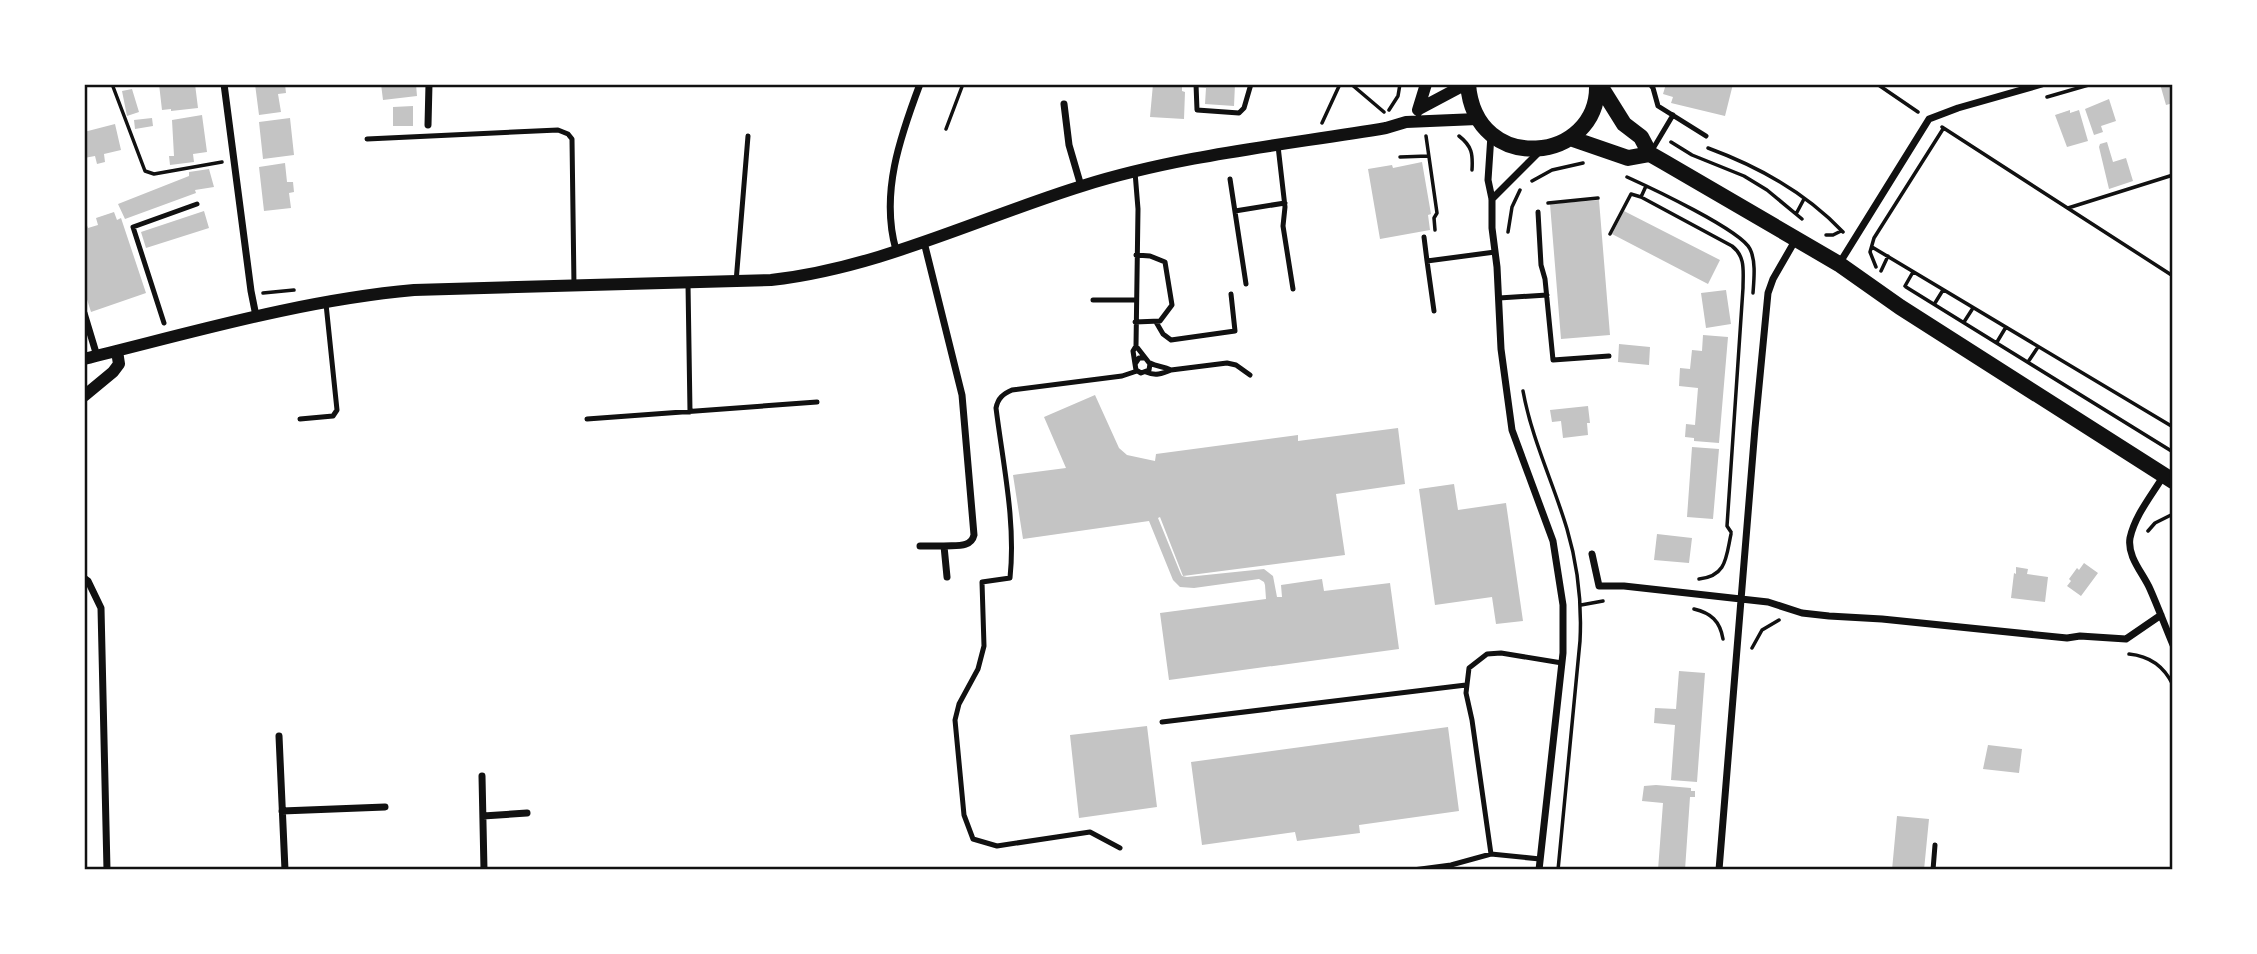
<svg xmlns="http://www.w3.org/2000/svg" width="2257" height="954" font-family="Commissioner,sans-serif">
<rect width="100%" height="100%" fill="#fff"/>
<!-- building -->
<path fill="#c4c4c4" d="M159 84H195L198 108 171 111V109L162 110Z
M255 84H285L286 93 278 94 281 112 259 115Z
M381 84H416L417 96 383 100Z
M1153 84H1235L1234 106 1205 104 1206 88 1182 86V91L1185 92 1184 119 1150 117Z
M1666 84H1733L1725 116 1671 103 1673 97 1663 94Z
M2160 84H2173V103L2166 105Z
M132 89 139 112 127 116 122 91Z
M2109 99 2116 121 2101 126 2103 132 2094 135 2085 109Z
M413 106V126H393V107Z
M2070 110V113L2079 110 2088 141 2067 147 2055 115Z
M202 115 207 152 193 154 194 162 170 165 169 156H174L172 120Z
M152 118 153 126 135 129 134 120Z
M290 118 294 155 263 159 259 122Z
M115 124 121 150 104 154 105 162 97 164 95 156 84 158V132Z
M2107 142 2113 162 2126 158 2133 181 2109 189 2099 147 2100 144Z
M1422 162 1431 214 1428 215 1430 230 1380 239 1368 169 1392 165 1393 168Z
M285 163 287 182H293L294 192 289 193 291 208 264 211 259 167Z
M209 169 214 187 195 190 196 193 125 219 118 204 189 176V172Z
M1599 200 1610 335 1561 339 1550 204Z
M204 211 209 228 146 248 141 232Z
M1624 211 1720 260 1708 284 1612 234Z
M114 212 117 220 121 218 146 293 91 312 84 290V218L88 228 98 225 96 218Z
M1726 290 1731 324 1706 328 1701 293Z
M1703 335 1728 337 1719 443 1694 441V438L1685 437 1686 424 1695 425 1698 388 1679 386 1680 368 1690 369 1692 350 1702 351Z
M1619 344 1650 347 1649 365 1618 362Z
M1095 395 1119 448 1127 455 1155 461 1156 454 1298 435V441L1398 428 1405 484 1336 494 1345 555 1183 576 1160 517 1158 518 1180 572 1182 576 1187 577 1264 569 1273 576 1277 597H1282L1281 585 1322 579 1324 591 1390 583 1399 649 1169 680 1160 613 1266 599 1265 585 1264 582 1259 579 1194 588 1180 587 1173 580 1149 521 1023 539 1013 475 1066 468 1044 417Z
M1588 406 1590 423H1587L1588 435 1563 438 1561 421 1552 422 1550 410Z
M1692 447 1719 449 1713 519 1687 517Z
M1454 484 1458 510 1506 503 1523 621 1496 624 1492 597 1435 605 1419 489Z
M1657 534 1692 538 1689 563 1654 560Z
M2084 563 2098 573 2081 596 2067 586 2071 581 2069 579 2077 568 2079 570Z
M2016 567 2028 569 2027 574 2048 577 2045 602 2011 598 2014 573 2016 574Z
M1679 671 1705 673 1697 782 1671 780 1675 725 1654 723 1655 708 1676 709Z
M1147 726 1157 807 1079 818 1070 735Z
M1448 727 1459 811 1359 825 1360 833 1297 841 1295 832 1202 845 1191 762Z
M1988 745 2022 749 2019 773 1983 769Z
M1656 785 1691 788V791H1695V797H1690L1685 870H1658L1663 803 1642 801 1644 786Z
M1897 816 1929 819 1924 870H1892Z"/>
<g fill="none" stroke-linecap="round" stroke-linejoin="round">
<!-- path -->
<path stroke="#111" stroke-width="3.5" d="M112 84 145 171 154 174 222 162
M1351 84 1384 112
M1877 84 1918 112
M2047 97 2092 84
M1389 110 1398 96 1400 84
M1322 123 1340 84
M1942 127 2173 276
M946 129 963 84
M1426 136 1437 213 1434 218 1435 230
M1459 136C1472 146 1473 154 1472 170
M1671 142 1692 155 1744 176 1767 190 1802 219
M1708 148C1757 166 1807 194 1843 232
M1400 157 1428 156
M1627 177C1649 187 1741 230 1750 249 1756 261 1754 279 1753 293
M1532 181 1552 170 1583 163
M1646 186 1641 197 1732 246C1746 257 1743 271 1743 288L1727 526 1731 532
M1548 203 1598 198
M2068 208 2173 175
M1796 214 1804 199
M1508 232 1512 207 1520 190
M1610 234 1631 194 1641 197
M1826 235H1833L1841 231
M1872 247 2173 427
M1876 267 1870 252 1874 238 1943 129
M1881 271 1888 256
M1905 286 1913 272
M1906 287 2173 452
M263 293 294 290
M1935 303 1943 290
M1964 322 1973 308
M1997 342 2006 327
M2028 362 2038 347
M1523 391C1532 440 1553 482 1567 529 1578 566 1582 602 1580 641L1558 870
M2148 531 2155 523 2173 514
M1699 579C1727 576 1726 557 1731 534
M1581 605 1603 601
M1694 609C1711 613 1720 621 1723 639
M1752 648 1762 630 1779 620
M2129 654C2150 656 2164 666 2173 685"/>
<!-- service -->
<path stroke="#111" stroke-width="5" d="M1196 84 1197 110 1239 113 1244 108 1251 84
M1650 84 1653 88 1658 106 1706 136
M367 139 558 130 568 134 572 139 574 286
M1278 146 1285 207 1283 226 1293 289
M1651 152 1673 115
M1135 172 1138 209 1136 346 1133 351 1135 364
M1230 179 1246 284
M1235 211 1285 203
M1538 212 1541 265 1545 279 1553 360 1609 356
M1424 237 1427 261 1495 252
M1427 261 1434 311
M736 282 748 136
M688 284 690 412
M1499 298 1547 295
M1093 300H1135
M1135 322 1160 321 1172 305 1165 262 1150 256 1136 255
M1156 322 1163 334 1171 340 1235 331 1231 294
M164 323 133 227 197 204
M1136 346 1150 364 1149 370 1141 373 1136 370 1135 364 1139 358H1145
M1150 363C1157 367 1163 366 1171 370
M1146 372C1155 376 1162 374 1171 370L1227 363 1236 365 1250 375
M300 419 333 416 337 410 326 304
M587 419 817 402
M1162 722 1466 685
M1120 848 1090 832 997 846 973 839 964 815 955 720 959 704 978 669 984 646 982 582 1010 578C1016 522 1003 464 996 408 998 398 1003 394 1012 390L1122 376 1137 371
M1491 854 1472 720 1466 693 1469 668 1487 654 1501 653 1562 663
M1413 870 1451 865 1491 854 1540 859
M1933 870 1935 845"/>
<!-- minor -->
<path stroke="#111" stroke-width="7" d="M224 84 251 291 256 316
M1064 104 1069 145 1081 186
M428 125 429 84
M1491 135 1488 180 1492 199V228L1497 267 1501 349 1512 430 1553 541 1563 605V653L1539 870
M1492 199 1541 150
M924 242 962 395 974 535C971 548 956 545 944 546L947 577
M896 250C880 194 900 137 920 84
M1839 264 1929 119 1958 108 2042 84
M84 313 97 356
M2164 475C2152 495 2135 515 2130 538 2127 557 2143 573 2150 589 2158 607 2165 626 2173 645
M920 546H944
M1592 554 1599 586H1624L1768 602 1802 613 1829 616 1882 619 2067 638 2080 636 2126 639 2161 615
M84 578 88 581 101 608 107 870
M279 736 285 870
M482 776 484 870
M282 811 385 807
M483 816 527 813
M1719 870 1755 428 1768 293 1773 279 1796 239"/>
<!-- tertiary -->
<path stroke="#111" stroke-width="12" d="M1419 109 1466 84
M1418 110 1426 84
M84 359C194 332 302 300 414 290L771 280C879 268 979 218 1082 186 1180 155 1285 145 1386 128L1406 122 1477 119
M84 396 113 372 119 364 117 351"/>
<!-- primary -->
<path stroke="#111" stroke-width="16" d="M1468 84C1475 177 1600 163 1597 84
M1599 84 1624 124 1641 137 1650 154
M1570 138 1628 158 1650 154 1664 162 1839 264 1900 307 2173 481"/>
</g>
<!-- border -->
<rect width="2257" height="954" fill="none" stroke="#ffffff" stroke-width="172"/>
<rect x="86" y="86" width="2085" height="782" fill="none" stroke="#111" stroke-width="2.5"/>
</svg>
